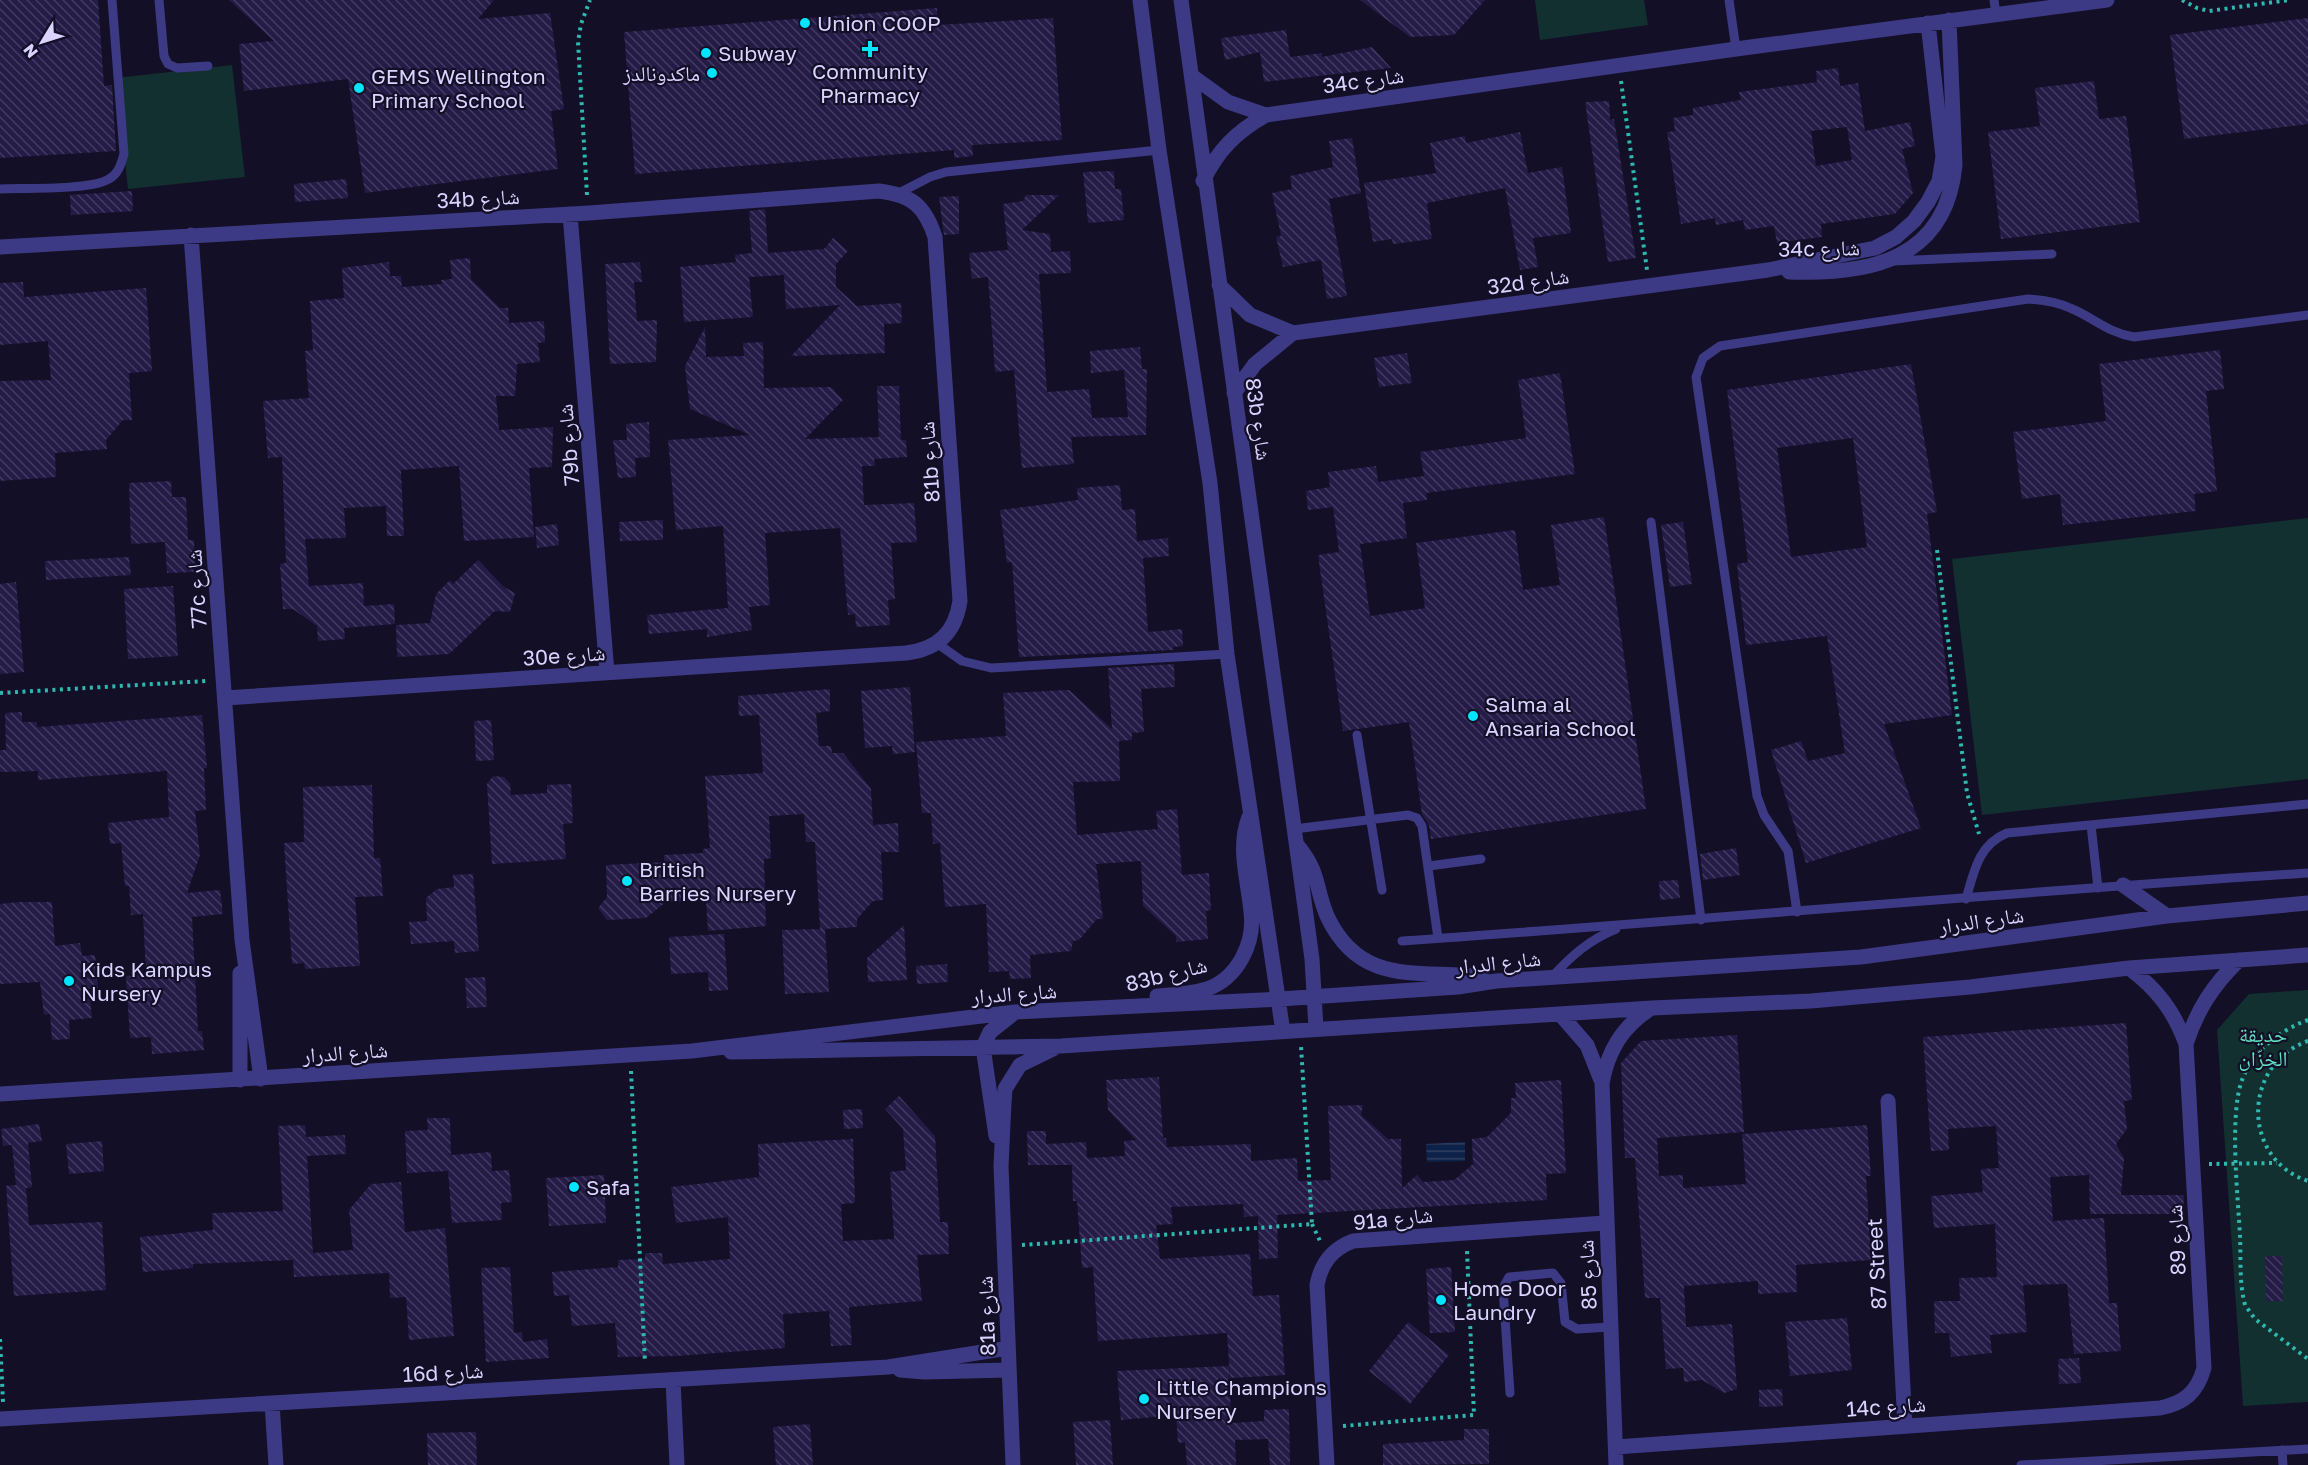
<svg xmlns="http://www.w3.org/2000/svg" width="2308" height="1465" font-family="'Golos Text','Noto Naskh Arabic',sans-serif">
<defs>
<pattern id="water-rules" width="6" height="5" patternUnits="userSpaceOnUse" patternTransform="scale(1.5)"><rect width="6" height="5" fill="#0c2248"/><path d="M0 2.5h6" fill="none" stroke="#2f4163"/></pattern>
<pattern id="building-back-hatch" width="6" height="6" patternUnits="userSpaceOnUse" patternTransform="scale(1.5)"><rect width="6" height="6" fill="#241b47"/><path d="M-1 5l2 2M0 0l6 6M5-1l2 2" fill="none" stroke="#433b63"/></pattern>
</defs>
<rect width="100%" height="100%" fill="#130f26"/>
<!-- park -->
<path fill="#12302f" d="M1535 0H1644L1648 25 1540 40Z
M232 65 245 177 128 189 116 78Z
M2308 518V779L1982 815 1952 559Z
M2308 990V1402L2243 1406 2217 1030 2249 994Z"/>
<!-- water -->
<path fill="url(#water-rules)" d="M1465 1142V1161L1427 1162 1426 1144Z"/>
<!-- building -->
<path fill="url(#building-back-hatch)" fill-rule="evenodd" d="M0 0H98L104 86 112 85 116 151 0 158Z
M229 0H494L478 19 550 13 564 109 551 111 558 169 365 193 348 79 244 91 239 44 274 41Z
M1360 0H1485L1454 35 1410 37Z
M937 8 938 25 1053 18 1062 140 972 145 973 156 954 158V150L635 174 624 32Z
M2308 18V124L2184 139 2170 35Z
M1286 30 1290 57 1322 53V57L1372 47 1391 68 1264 82 1260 52 1225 60 1221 38Z
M1838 68 1840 86 1858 83 1865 131 1910 122 1915 146 1902 149 1913 193 1895 214 1821 224 1822 237 1777 243 1774 226 1745 230 1743 220 1716 225 1715 218 1681 224 1667 132 1675 131 1673 118 1693 115V108L1741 100 1739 92 1817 82 1816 71ZM1847 127 1852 160 1816 166 1811 131Z
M2094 81 2099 119 2126 116 2140 222 2001 239 1988 132 2040 126 2035 88Z
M1609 101 1610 120 1614 119 1636 258 1608 262 1585 102Z
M1520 132 1528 173 1562 167 1571 233 1533 238 1538 267 1520 270 1505 188 1427 203 1432 239 1393 244 1392 239 1373 242 1364 183 1436 173 1430 143 1465 136 1466 143Z
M1352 138 1361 193 1329 199 1347 296 1327 299 1321 260 1283 267 1276 237 1281 236 1272 193 1292 189 1290 176 1333 167 1329 141Z
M1114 171 1115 189H1121L1124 220 1088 223 1083 172Z
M346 179 348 198 295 202 294 184Z
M132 191 133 211 71 215 70 195Z
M1026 195H1059L1022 230 1050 234 1051 252 1070 251 1071 273 1039 274 1047 392 1089 389 1092 418 1128 417 1124 370 1091 373 1090 351 1140 347 1142 369H1147L1146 435 1071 437 1074 464 1022 468 1014 370 995 372 988 277 972 279 969 253 1008 250 1003 204 1023 201Z
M959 196V234L944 235 939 197Z
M765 209 768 253 824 249 833 238 848 251 836 264V287L857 306 901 303 902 323 884 324 885 353 791 356 840 305 786 309 784 275 749 277 753 317 684 322 680 267 736 262 735 255 752 253 749 211Z
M470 258 471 279 500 308H508L509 323 544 321 545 342 538 343 540 362 517 364 515 396H496L499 430 553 427 552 467 529 468 534 537 464 541 459 466 401 470 404 536H387L386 506 344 508 346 538 305 539 309 586 363 583 364 606 394 604 395 624 344 628 345 639 318 641 317 626 293 609H283L280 564 286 563 282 457 268 458 263 401 309 398 305 351 313 350 310 301 344 298 342 268 389 262 390 276H401L402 287 442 284 441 280 452 279 450 260Z
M640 262 642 282H634L637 321 657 320 656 362 610 364 605 264Z
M23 282 24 297 146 288 152 371 129 373 132 420H123L106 440 107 449 55 453 56 477 0 481V381L51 380 48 341 0 345V283Z
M705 327 706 357 744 356 743 343 763 342 764 388 831 387 843 400 805 439 879 437 877 386H899L901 440H906L907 457 874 459 875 466H862L864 505 914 503 917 542 891 543 895 599 888 600 890 625 856 627 855 614 848 615 840 528 765 533 770 605 749 607 752 630 707 637V629L649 634 647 615 728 608 723 526 676 530 668 440 750 435 690 409 685 366Z
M2220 350 2224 389 2206 391 2217 491 2194 494 2196 511 2063 525 2060 494 2022 499 2013 432 2106 421 2099 364Z
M1407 353 1412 383 1379 387 1374 358Z
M1911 364 1937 512 1927 514 1952 715 1884 724 1921 828 1806 863 1771 750 1801 741 1808 761 1845 753 1827 636 1746 645 1737 564 1748 562 1727 390ZM1853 438 1867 547 1791 557 1777 448Z
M1560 373 1575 474 1426 493 1427 500 1403 503 1407 538 1360 544 1370 616 1425 608 1416 543 1515 530 1523 590 1560 585 1551 525 1604 517 1646 809 1431 839 1429 825 1422 814 1409 722 1343 731 1318 555 1339 552 1333 507 1308 510 1306 491 1330 487 1328 472 1376 466 1378 482 1424 476 1420 452 1526 438 1518 380Z
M649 422 650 457 635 458 636 477 618 478 613 440H627L626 424Z
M171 481 172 497H186L188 540H194L195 572 167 573 165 542 131 544 129 483Z
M1120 485 1122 510 1135 509 1137 541 1168 538 1169 556 1143 558 1148 632 1182 629 1183 646 1173 647V650L1019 657 1012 562 1007 563 1000 510 1078 500 1077 488Z
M663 520V540L620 541 619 522Z
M1683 522 1692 584 1670 587 1661 525Z
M557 524 559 545 537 548 535 527Z
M129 557 131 575 46 580 45 561Z
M478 560 504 587 515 593 510 612 495 611 449 654 397 657 396 625 430 623 436 594 450 580 453 584Z
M16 582 24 672 0 674V584Z
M173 586 178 656 128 659 124 589Z
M1174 664 1175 687 1141 689 1144 732 1132 733V740L1119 741 1120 781 1073 782 1077 835 1158 829 1156 811 1177 809 1182 875 1209 873 1211 910 1206 911 1208 939 1176 942V936L1143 906 1141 861 1096 864 1103 919H1097L1079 940 1073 941 1071 951 1030 955 1031 978 1010 979 1009 971 989 972 986 904 945 907 940 843 933 844 931 813H922L916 742 1006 736 1003 693 1069 690 1112 729 1108 668Z
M910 687 915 752 893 754 892 746 865 748 861 691Z
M830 689V711L816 713 819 746H831L832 753H843L871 789 873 825 898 823 899 852H881L883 900 873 901 857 919V927L825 929 829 992 785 994 782 930 820 929 815 842H806L804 814 769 816 771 858 764 859 766 926 708 931 706 901 666 902 646 918 607 920 598 908 607 897 606 865 664 862V855L703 853V849L710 848 705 776 763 773 759 715 739 716 738 696Z
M22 712V722H37V727L202 715 207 768H204L206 810 195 811 200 855 187 893 220 890 223 914 192 917 198 1031H202L204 1050 152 1054 151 1037 130 1038 126 976 146 975 143 914 131 915 129 886H125L121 843 110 844 108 823 169 817 167 771 38 780V771L0 772V750H6L5 713Z
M491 720 494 760 476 761 474 721Z
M493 776 504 777 510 784 511 795 547 793V785L571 784 573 823 563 824 566 859 492 864 487 784Z
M372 785 374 858H380L383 896 355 897 360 966 305 969 304 963 292 964 284 843 304 842 303 787Z
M1736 848 1740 875 1703 880 1700 854Z
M473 874 479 951 455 953 454 941 411 944 409 922 427 921 426 898 437 889 454 887 453 875Z
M1678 880 1680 898 1660 900 1659 881Z
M19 902H52L55 946 80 943 82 956 95 955 98 988 89 989 92 1018 69 1020 70 1039 52 1040 50 1014 44 1015 40 982 0 984V904Z
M904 925 907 980 868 982 867 958Z
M724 934 728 990 709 991 708 972 671 974 669 937Z
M947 964 948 982 917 984 916 966Z
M485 977 487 1007 467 1008 465 978Z
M2126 1023 2132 1100 2124 1101 2127 1129 2116 1144 2124 1158 2121 1195H2184L2183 1214H2090L2089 1175 2050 1177 2053 1221 2104 1218 2109 1303H2117L2121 1351 2074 1354 2067 1284 2023 1285 2027 1332 1990 1335 1992 1353 1951 1357 1949 1333H1935L1934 1301H1960L1959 1278 1997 1277 1995 1224 1934 1228 1931 1196 1983 1192 1981 1169 1999 1168 1996 1126 1948 1129 1949 1150 1931 1151 1923 1037Z
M1737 1035 1744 1132 1657 1138 1659 1176 1683 1175V1188L1746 1184 1742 1134 1867 1125 1871 1176H1866L1871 1260 1796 1265 1797 1292 1758 1294V1281L1684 1286 1686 1327 1732 1324 1737 1389 1724 1393 1702 1380 1684 1382 1683 1368 1666 1369 1660 1298H1645L1635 1158H1625L1621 1063 1641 1041Z
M1159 1077 1163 1138H1166L1167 1147 1251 1144V1161L1297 1158 1298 1181 1331 1180 1328 1106 1363 1105 1361 1115 1388 1139H1401L1402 1188 1417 1175 1423 1182 1454 1180 1473 1164 1472 1139 1487 1137 1511 1113V1098H1516L1515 1083 1561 1080 1566 1173 1546 1174 1547 1200 1277 1215 1278 1258 1259 1259 1258 1216 1244 1217 1243 1204 1171 1207 1173 1224 1156 1225 1160 1259 1250 1254 1253 1296 1279 1295 1285 1375 1230 1378 1227 1333 1098 1341 1093 1267 1082 1268 1077 1201H1073L1072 1165H1028L1027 1131H1046V1144L1086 1142 1087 1158 1125 1156 1124 1141 1136 1140 1108 1110 1106 1080Z
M899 1096 935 1136 940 1222H948L949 1254 917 1255 922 1301 849 1307 852 1345 831 1346 829 1311 783 1314 785 1348 676 1356 618 1357 615 1323 572 1326 569 1295 554 1296 552 1272 618 1267V1260L645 1259V1253H662L663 1264 730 1259 728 1217 676 1223 671 1187 759 1177 758 1144 853 1139 855 1203 841 1204 843 1241 894 1239 890 1172 906 1170 903 1129 885 1109Z
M862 1109 863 1128 844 1129 843 1110Z
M427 1118H450L451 1155 491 1152 492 1171 509 1170 512 1202 501 1203 502 1220 452 1223 448 1171 407 1173 405 1131 428 1130Z
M39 1124 42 1141 28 1143 32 1187 26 1188 29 1225 102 1222 106 1290 14 1296 6 1186 16 1185 12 1145 3 1146 1 1129Z
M305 1125 306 1137 345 1135 346 1154 307 1156 313 1253 353 1250 349 1210 371 1184 401 1182 405 1232 445 1228 454 1336 409 1340 406 1297 390 1298 389 1273 294 1277 293 1260 193 1264V1268L143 1272 140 1237 213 1230 212 1213 283 1211 278 1126Z
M102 1141 104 1171 69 1174 66 1144Z
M604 1175 606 1223 549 1226 546 1178Z
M2265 1256H2282L2283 1301H2266Z
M510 1267 514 1333 522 1332 523 1342 547 1339 549 1358 486 1362 481 1268Z
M1451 1267 1455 1332 1430 1333 1426 1269Z
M1847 1318 1852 1370 1790 1376 1785 1322Z
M1408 1322 1449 1355 1410 1404 1369 1371Z
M2079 1358 2081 1383 2059 1384 2058 1359Z
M1229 1366 1231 1423 1264 1421V1410L1289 1409 1290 1465H1270L1268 1439 1235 1440 1236 1465H1187L1185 1442 1178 1443 1176 1415 1121 1420 1117 1371Z
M1782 1389 1783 1406 1759 1407V1390Z
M1110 1420 1113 1465H1076L1073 1422Z
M810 1424 813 1465H776L773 1427Z
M1464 1429H1489V1464L1383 1465V1444L1464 1440Z
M476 1432 477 1465H428L427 1433Z"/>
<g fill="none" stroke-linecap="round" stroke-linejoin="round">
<!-- path -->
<path stroke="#2fb8b0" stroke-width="4" stroke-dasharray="3 4.5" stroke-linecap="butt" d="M2182 0 2197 8 2209 11 2289 0
M1621 81 1647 270
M587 195 578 42 581 24 590 0
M1937 550 1967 793 1979 834
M0 693 206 681
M2308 1020C2280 1030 2253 1051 2242 1080 2229 1115 2238 1197 2240 1236 2241 1258 2239 1283 2245 1305L2255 1319 2308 1359
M2308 1041C2242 1064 2241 1159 2308 1181
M631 1071 645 1363
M2209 1164 2277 1163
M1312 1224 1321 1243
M1022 1245 1312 1224 1301 1046
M0 1339 3 1402
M1343 1426 1474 1415 1467 1251"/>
<!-- service -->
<path stroke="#3d3a85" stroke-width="9" d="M159 0 164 56 168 64 177 68 208 66
M1729 0 1736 49
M1994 0 1996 15
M0 189C24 188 88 190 107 180 118 175 121 165 124 154L112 0
M899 193 930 177 946 172 1159 150
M1893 261 2052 254
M1651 522 1701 920
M938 644 962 661 991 668 1227 654
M1357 735 1382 890
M2091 825 2098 888
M1294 829 1408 815 1417 818 1422 826 1438 938
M1429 866 1481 859
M1966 899C1974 872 1978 845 2007 833L2308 804
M1797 912 1788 851 1764 815 1757 796 1696 377 1703 358 1720 346 2028 299C2043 300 2057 302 2070 308 2093 317 2108 333 2134 337L2308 315
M1402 941C1704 920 2006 892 2308 873
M1552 977C1571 956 1589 940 1616 929
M1510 1393 1503 1288 1509 1277 1553 1273 1561 1283 1565 1322 1577 1329 1610 1327
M2282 1450 2283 1465
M2021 1465 2308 1449"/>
<!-- minor -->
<path stroke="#3d3a85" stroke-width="15" d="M1140 0 1159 150 1210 483 1227 654 1283 1032
M1181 0 1312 959 1316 1028
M1192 76 1228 102 1266 115
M1203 181C1218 150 1236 132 1266 115L1736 49 2107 0
M570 214 607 673
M191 235 242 940 261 1079
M0 247 589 213 879 191C912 195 925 206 935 237L960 601C955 633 938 649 906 653L225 698
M1789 272C1870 275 1946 260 1955 165L1949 20
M1219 285 1250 315 1293 333
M1234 393 1255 364 1293 333 1768 270 1875 248 1896 237 1914 221 1928 202 1939 181 1943 157 1928 23
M1298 846C1321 874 1315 890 1328 918 1362 988 1421 969 1482 977
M2123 885 2167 916
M240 973V1080
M1157 996C1173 995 1191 994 1207 989 1238 978 1255 943 1251 912 1248 879 1237 848 1249 817
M1560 1014 1587 1045 1601 1080
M2186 1044C2197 1010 2213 985 2239 960
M731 1052 1061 1046 1652 1008 1811 1001 1970 987 2129 968 2308 955
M0 1094 692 1051 1015 1012 1280 999 1458 987 1496 981 1861 957 2167 916 2308 903
M1888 1101 1905 1426
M996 1136 983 1047 990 1032 1014 1013
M900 1370 925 1372 1009 1370
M673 1380 677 1465
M272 1403 276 1465
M0 1419 888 1367 1008 1348
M1616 1447 2160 1408C2184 1403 2197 1393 2204 1368L2186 1044C2174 1011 2157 989 2129 968
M1013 1465 1001 1166 1004 1103 1005 1089 1020 1065 1053 1049
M1327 1465 1317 1285C1321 1263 1332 1249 1353 1241L1605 1223
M1616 1465 1602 1083C1608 1051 1622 1027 1650 1009"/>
</g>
<!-- markers -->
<g fill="#00e5ff" stroke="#130f26" stroke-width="2">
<circle cx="805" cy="23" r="6"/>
<path d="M867 40h6v6h6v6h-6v6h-6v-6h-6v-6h6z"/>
<circle cx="706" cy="53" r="6"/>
<circle cx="712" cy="73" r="6"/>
<circle cx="359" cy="88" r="6"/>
<circle cx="1473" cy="716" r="6"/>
<circle cx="627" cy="881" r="6"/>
<circle cx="69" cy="981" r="6"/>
<circle cx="574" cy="1187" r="6"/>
<circle cx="1441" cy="1300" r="6"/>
<circle cx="1144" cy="1399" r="6"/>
</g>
<g text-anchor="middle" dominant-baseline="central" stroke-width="4.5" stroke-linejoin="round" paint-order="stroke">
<!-- poi labels -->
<g font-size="21" fill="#d9d4ff" stroke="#130f26" text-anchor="start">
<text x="817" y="23">Union COOP</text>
<text x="718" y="53">Subway</text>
<text x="870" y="71" text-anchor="middle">Community<tspan x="870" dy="24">Pharmacy</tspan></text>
<text x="700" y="73" text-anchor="end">ماكدونالدز</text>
<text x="371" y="76">GEMS Wellington<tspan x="371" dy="24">Primary School</tspan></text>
<text x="1485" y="704">Salma al<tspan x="1485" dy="24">Ansaria School</tspan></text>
<text x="639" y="869">British<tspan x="639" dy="24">Barries Nursery</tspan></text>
<text x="81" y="969">Kids Kampus<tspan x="81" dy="24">Nursery</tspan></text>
<text x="586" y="1187">Safa</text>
<text x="1453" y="1288">Home Door<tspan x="1453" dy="24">Laundry</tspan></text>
<text x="1156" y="1387">Little Champions<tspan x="1156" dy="24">Nursery</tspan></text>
</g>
<!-- street labels -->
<g font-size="21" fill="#d9d4ff" stroke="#130f26">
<text transform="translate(1363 80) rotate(-8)">34c شارع</text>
<text transform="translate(478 198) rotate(-3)">34b شارع</text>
<text transform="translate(1819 248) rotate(-1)">34c شارع</text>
<text transform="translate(1528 281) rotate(-8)">32d شارع</text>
<text transform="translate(1259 419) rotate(82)">83b شارع</text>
<text transform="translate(568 445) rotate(-95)">79b شارع</text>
<text transform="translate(929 462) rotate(-94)">81b شارع</text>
<text transform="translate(196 589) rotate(-94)">77c شارع</text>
<text transform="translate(564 655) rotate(-4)">30e شارع</text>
<text transform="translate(1981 920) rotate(-8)">شارع الدرار</text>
<text transform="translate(1498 962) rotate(-6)">شارع الدرار</text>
<text transform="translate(1166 974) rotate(-14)">83b شارع</text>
<text transform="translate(1014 993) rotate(-4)">شارع الدرار</text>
<text transform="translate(345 1052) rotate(-4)">شارع الدرار</text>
<text transform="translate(1393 1218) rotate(-6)">91a شارع</text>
<text transform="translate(2176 1240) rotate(-93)">شارع 89</text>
<text transform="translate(1876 1264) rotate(-93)">87 Street</text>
<text transform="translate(1587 1275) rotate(-93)">شارع 85</text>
<text transform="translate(986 1316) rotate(-92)">81a شارع</text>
<text transform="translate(443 1372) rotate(-3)">16d شارع</text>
<text transform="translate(1886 1406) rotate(-4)">14c شارع</text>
</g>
<!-- park labels -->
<g font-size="21" fill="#5fe0c0" stroke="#130f26">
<text x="2263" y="1034">حديقة<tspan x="2263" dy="24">الخزّان</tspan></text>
</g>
</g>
<!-- north arrow -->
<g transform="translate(42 42) rotate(232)" stroke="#130f26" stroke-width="4.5" paint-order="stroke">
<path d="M0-4.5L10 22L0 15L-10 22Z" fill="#d9d4ff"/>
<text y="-9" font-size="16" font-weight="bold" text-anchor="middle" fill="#d9d4ff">N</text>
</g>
</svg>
